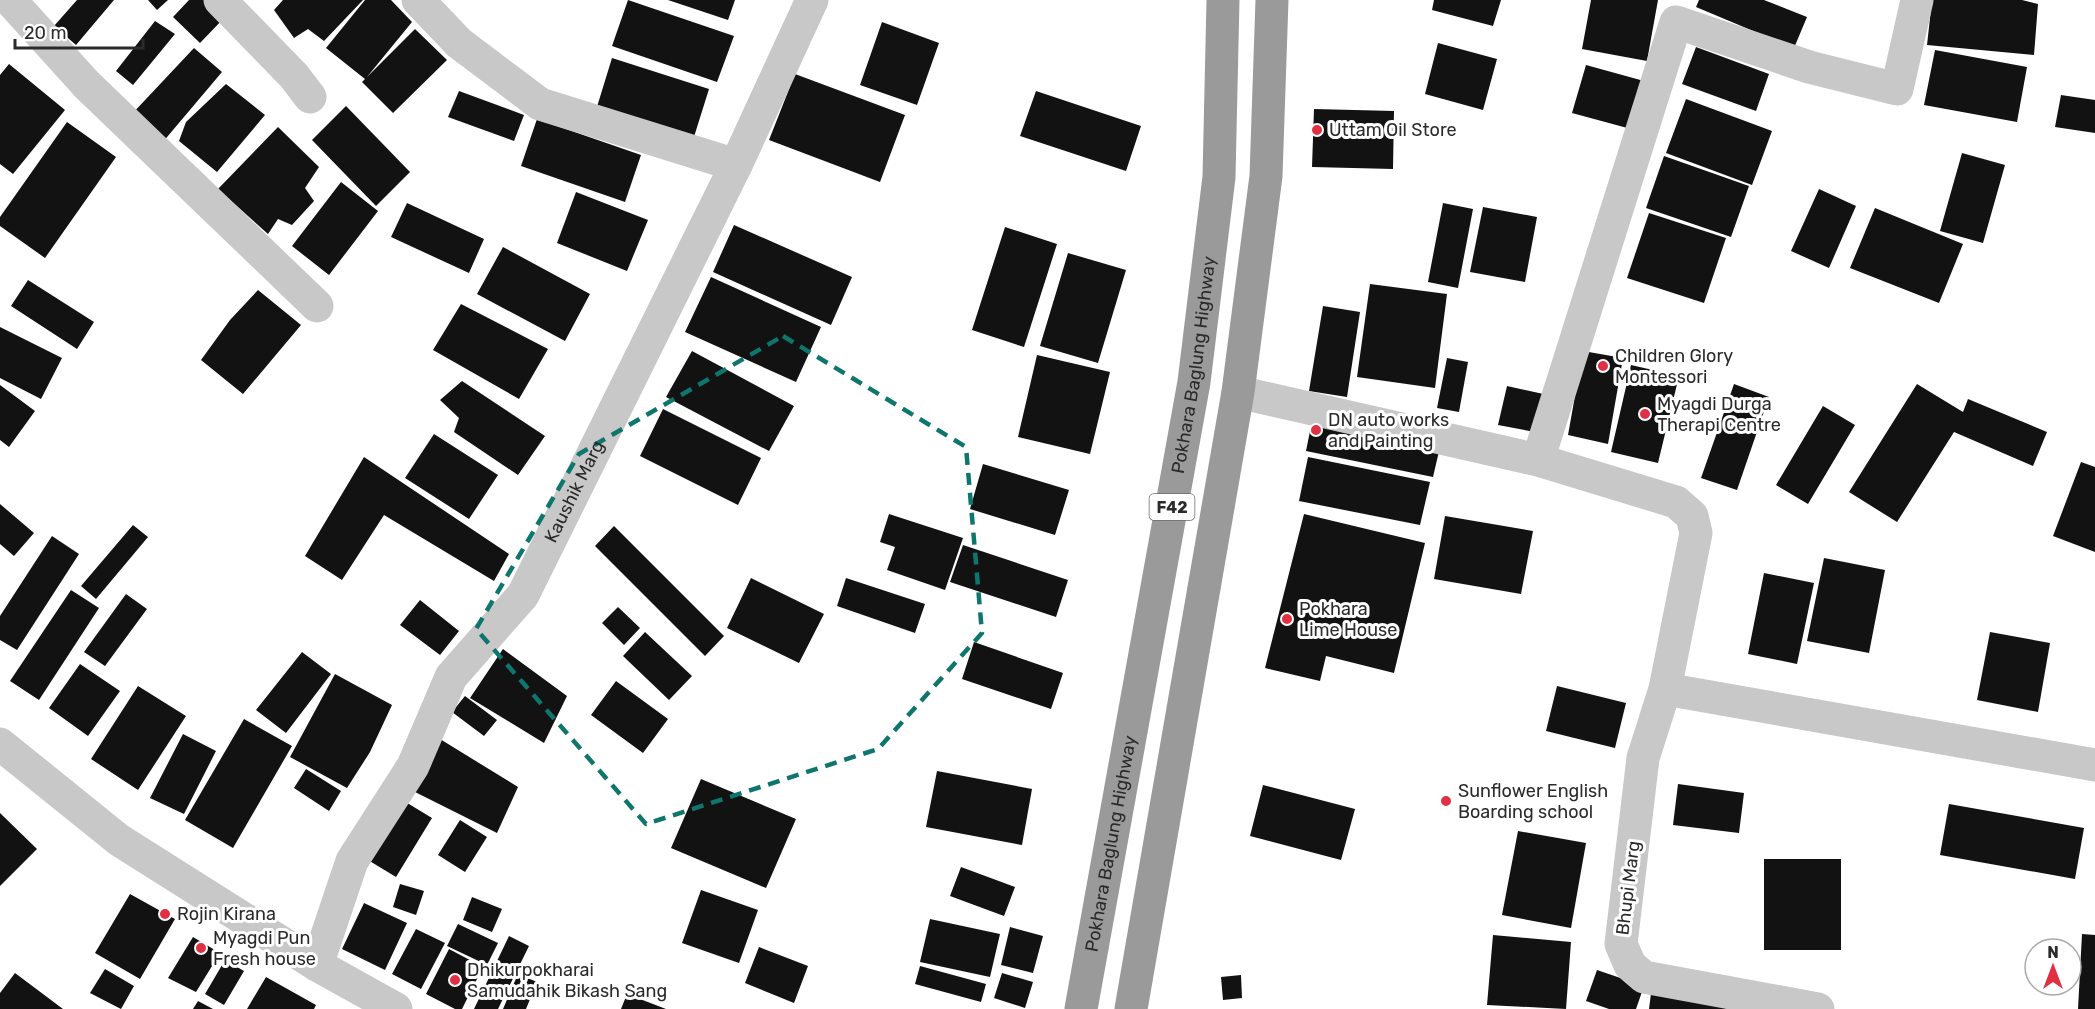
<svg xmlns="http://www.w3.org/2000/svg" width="2095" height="1009" font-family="Rubik,sans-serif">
<rect width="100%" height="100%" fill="#fff"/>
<!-- building -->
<path fill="#121212" d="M77 0H114L76 45 54 26Z
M148 0H168L157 10Z
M189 0H208L225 17 200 43 173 17Z
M283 0H363L324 41 308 29 294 38 274 10Z
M365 0H391L412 22 367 77 415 29 447 60 393 113 362 82 365 79 326 48Z
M628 0 734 36 717 82 612 46Z
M668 0H735L728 20Z
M1434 0H1501L1493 26 1432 10Z
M1591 0H1658L1647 61 1582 49Z
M1699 0H1764L1807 17 1794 48 1696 7Z
M1932 0H2022L2038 4 2034 55 1927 45Z
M155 21 175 34 133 85 116 71Z
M882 22 939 43 917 105 860 85Z
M1438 43 1497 59 1483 110 1425 94Z
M1696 47 1769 74 1756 111 1682 84Z
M194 48 222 72 162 143 131 115Z
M1935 50 2027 67 2017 122 1924 105Z
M612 58 709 89 693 140 596 110Z
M9 64 65 110 13 174 0 164V75Z
M1586 65 1644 81 1631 129 1572 113Z
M795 74 905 115 880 182 769 140Z
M226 84 265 115 217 172 179 141 186 122Z
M459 91 524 115 514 141 448 117Z
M1036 91 1141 126 1126 171 1020 136Z
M2061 95 2095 100V133L2055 127Z
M1686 99 1772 131 1752 185 1666 153Z
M346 106 410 172 376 206 312 140Z
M1314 109 1394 111 1393 169 1312 167Z
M537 119 641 155 625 202 521 166Z
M67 122 116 157 45 258 0 226V217Z
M278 127 319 167 305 188 314 201 292 225 278 219 268 234 218 189Z
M1962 153 2005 165 1983 243 1940 231Z
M1664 156 1749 186 1731 237 1646 208Z
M341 182 378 211 329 275 292 246Z
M1819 189 1856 206 1829 268 1791 251Z
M576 192 648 220 627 271 557 243Z
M407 203 484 239 469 273 391 237Z
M1443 203 1473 209 1458 288 1428 282Z
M1483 207 1537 217 1525 282 1470 272Z
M1875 208 1963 244 1939 303 1850 268Z
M1649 213 1726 238 1704 303 1627 278Z
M734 225 852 277 831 325 713 272Z
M1005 227 1057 244 1024 347 972 330Z
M503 247 590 294 565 341 477 294Z
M1068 253 1126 270 1098 363 1040 346Z
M711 277 821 327 796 382 685 332Z
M28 280 94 322 77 349 11 306Z
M1370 284 1447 294 1435 388 1357 377Z
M258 290 301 325 243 394 201 360 230 320Z
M461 304 548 349 519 399 433 350Z
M1323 306 1360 312 1347 397 1309 391Z
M0 327 62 358 41 399 0 378Z
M692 351 794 406 769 451 666 397Z
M1583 351 1623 358 1608 444 1568 435Z
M1037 355 1110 372 1090 454 1018 437Z
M1447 358 1468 362 1459 412 1437 408Z
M1631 365 1679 376 1658 463 1611 452Z
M462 381 545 436 518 475 454 432 459 418 440 400Z
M1734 384 1769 397 1737 490 1701 478Z
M1917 384 1963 412 1968 399 2047 432 2033 466 1954 432 1897 522 1849 492Z
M0 385 35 411 9 447 0 440Z
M1507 386 1548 395 1540 433 1498 425Z
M1823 406 1855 425 1808 504 1776 485Z
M663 409 761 458 738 505 640 456Z
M1312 421 1440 447 1433 477 1306 451Z
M434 434 498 475 469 519 405 478Z
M364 457 509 554 494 581 384 515 342 580 305 556Z
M1308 457 1430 482 1420 525 1299 501Z
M2081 462 2095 467V552L2053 536Z
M983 464 1069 490 1055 535 970 509Z
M0 504 34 533 14 556 0 544Z
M889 514 963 538 945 590 887 570 895 547 880 542Z
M1304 514 1425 543 1394 673 1326 656 1320 681 1265 668Z
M1445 516 1533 531 1521 594 1434 579Z
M133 525 148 537 96 599 81 586Z
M614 526 724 636 705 656 595 546Z
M52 536 79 554 17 650 0 640V616Z
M963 545 1068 580 1056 617 950 582Z
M1824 558 1885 570 1869 653 1807 641Z
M1764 573 1814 583 1797 664 1748 654Z
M751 578 824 614 799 663 727 628Z
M846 578 925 604 915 633 837 606Z
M71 590 99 608 39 700 10 681Z
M126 594 147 609 105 666 84 652Z
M420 600 459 631 440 655 400 625Z
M618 607 640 628 624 645 602 623Z
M645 632 692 676 669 700 623 656Z
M1990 632 2050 643 2038 712 1977 700Z
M974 642 1063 673 1051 709 962 679Z
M503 649 567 696 544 743 470 698Z
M302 652 331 674 286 733 256 710Z
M80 664 120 691 88 736 49 708Z
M335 674 392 705 370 752 347 788 290 757Z
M616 681 668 719 643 753 591 715Z
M138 686 186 716 138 790 91 759Z
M1557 686 1626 703 1615 748 1546 731Z
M465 696 497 720 484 736 452 712Z
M244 719 292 746 233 848 185 820Z
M183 734 216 751 184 814 150 798Z
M440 739 518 787 497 833 413 791Z
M306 769 341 791 329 811 294 788Z
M937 771 1032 789 1022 845 926 827Z
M701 779 796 819 766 888 671 848Z
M1678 784 1744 793 1739 833 1673 825Z
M1263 785 1355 809 1341 860 1250 836Z
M399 798 432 818 396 877 363 857Z
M1949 804 2084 828 2075 879 1940 855Z
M0 813 37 849 0 886Z
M460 820 487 837 465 872 438 855Z
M1518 831 1586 843 1571 928 1502 915Z
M1764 859H1841V950H1764Z
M961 867 1015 887 1004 916 950 896Z
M400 884 424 891 416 915 393 907Z
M701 890 758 910 739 963 682 943Z
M130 894 175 919 140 979 95 953Z
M472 897 502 909 492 932 463 920Z
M364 903 407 923 385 970 342 949Z
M930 919 1000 934 990 977 920 962Z
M458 924 498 943 487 965 447 946Z
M1010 927 1043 936 1033 973 1001 965Z
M416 929 445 943 421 989 392 974Z
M2082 934 2095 935V1009H2078Z
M1493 935 1571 942 1566 1009 1487 1005Z
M509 936 529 946 498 1009H474Z
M193 937 220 953 196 992 168 978Z
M759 947 808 966 794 1003 745 983Z
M449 949 483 967 462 1009H455L426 994Z
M225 960 244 971 224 1005 205 994Z
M920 966 986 984 981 1002 915 984Z
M105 969 134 986 121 1009 90 993Z
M1597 970 1644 986 1636 1009H1609L1586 1001Z
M15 973 63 1009H0V993Z
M1002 973 1033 982 1025 1008 994 998Z
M518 974 537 982 526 1009H503Z
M1241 975 1242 998 1223 1000 1221 977Z
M266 977 316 1005 314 1009H247Z
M1652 986 1728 1009H1649Z
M627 994 666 1009H621Z
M198 1001 213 1009H193Z"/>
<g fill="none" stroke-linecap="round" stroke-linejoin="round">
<!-- minor -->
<g stroke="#c8c8c8" stroke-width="33">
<path d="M10 0 87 85 317 306"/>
<path d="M220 0 294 76 310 97"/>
<path d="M418 0 459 43 540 104 736 165"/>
<path d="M1238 392 1538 460 1676 22 1809 67 1897 89 1917 0"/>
<path d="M1538 460 1676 502 1692 516 1696 533 1665 689 1643 758 1621 944 1630 965 1644 977 1818 1009"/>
<path d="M1665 689 2095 765"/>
<path d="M0 744 119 840 317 965 396 1009"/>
<path id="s1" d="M317 965 352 861 413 766 451 677 523 595 736 165 812 0"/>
</g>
<!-- trunk -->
<g stroke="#9a9a9a" stroke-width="33">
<path id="s2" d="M1081 1009 1194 382 1219 177 1223 0"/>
<path d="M1131 1009 1238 392 1266 176 1272 0"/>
</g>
</g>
<!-- marked area -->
<path fill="none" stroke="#0f766e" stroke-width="4.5" stroke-dasharray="12 8" stroke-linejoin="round" d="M783 336 966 447 982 633 878 749 646 824 476 629 579 454Z"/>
<!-- markers -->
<g fill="#df3143" stroke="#fff" stroke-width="2">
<circle cx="1317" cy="130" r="6"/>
<circle cx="1603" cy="366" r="6"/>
<circle cx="1645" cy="414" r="6"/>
<circle cx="1316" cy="430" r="6"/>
<circle cx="1287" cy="619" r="6"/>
<circle cx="1446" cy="801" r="6"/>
<circle cx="165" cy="914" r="6"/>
<circle cx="201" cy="948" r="6"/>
<circle cx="455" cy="980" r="6"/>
</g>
<g text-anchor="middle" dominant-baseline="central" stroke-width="6" stroke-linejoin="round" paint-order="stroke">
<!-- shield labels -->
<rect fill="#fff" stroke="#6b6b6b" stroke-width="1.5" x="1149.5" y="494" width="45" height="26" rx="4.5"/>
<g font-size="16" font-weight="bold" fill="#2b2b2b">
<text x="1172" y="507">F42</text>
</g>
<!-- poi labels -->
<g font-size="18" fill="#2b2b2b" stroke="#fff" text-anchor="start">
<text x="1329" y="130">Uttam Oil Store</text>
<text x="1615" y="356">Children Glory<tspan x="1615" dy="21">Montessori</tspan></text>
<text x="1657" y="404">Myagdi Durga<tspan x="1657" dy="21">Therapi Centre</tspan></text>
<text x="1328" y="420">DN auto works<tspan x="1328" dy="21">and Painting</tspan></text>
<text x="1299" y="609">Pokhara<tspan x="1299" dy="21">Lime House</tspan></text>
<text x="1458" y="791">Sunflower English<tspan x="1458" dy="21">Boarding school</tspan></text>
<text x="177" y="914">Rojin Kirana</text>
<text x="213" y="938">Myagdi Pun<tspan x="213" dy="21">Fresh house</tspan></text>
<text x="467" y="970">Dhikurpokharai<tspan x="467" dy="21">Samudahik Bikash Sang</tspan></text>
</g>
<!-- street labels -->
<g font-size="18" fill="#2b2b2b" stroke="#fff">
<text stroke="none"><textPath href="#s2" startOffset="654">Pokhara Baglung Highway</textPath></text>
<text stroke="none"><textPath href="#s1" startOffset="544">Kaushik Marg</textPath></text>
<text stroke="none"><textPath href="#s2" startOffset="168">Pokhara Baglung Highway</textPath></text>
<text transform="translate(1628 888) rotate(-83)">Bhupi Marg</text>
</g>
</g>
<!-- north arrow -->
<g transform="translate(2053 967)"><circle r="28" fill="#ffffff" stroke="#aaaaaa" stroke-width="1.5"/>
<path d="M0-4.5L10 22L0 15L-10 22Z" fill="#df3143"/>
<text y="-9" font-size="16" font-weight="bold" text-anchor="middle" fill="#2b2b2b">N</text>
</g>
<!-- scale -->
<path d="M15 39v9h128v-9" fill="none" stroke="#2b2b2b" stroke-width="3"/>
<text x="24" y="39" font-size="18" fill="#2b2b2b" stroke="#ffffff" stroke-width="4.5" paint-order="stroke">20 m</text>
</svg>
